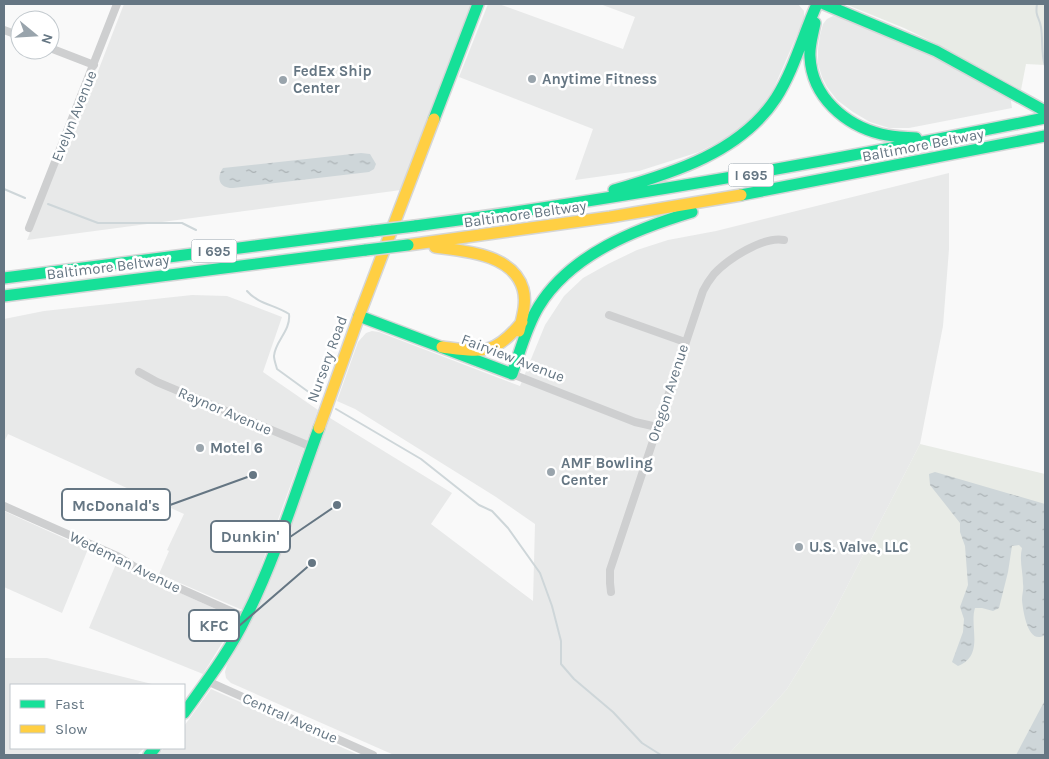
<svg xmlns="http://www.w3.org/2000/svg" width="1049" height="759" font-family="Karla,sans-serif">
<defs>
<pattern id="water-ripples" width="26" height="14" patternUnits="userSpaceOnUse" patternTransform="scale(1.25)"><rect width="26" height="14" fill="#ced6d9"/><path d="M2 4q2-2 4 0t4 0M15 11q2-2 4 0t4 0" fill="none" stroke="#abb2b5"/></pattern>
</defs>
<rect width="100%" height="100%" fill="#f9f9f9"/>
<!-- built -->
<path fill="#e8e9e9" d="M124 4H472L401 190 27 240 62 154 71 141Z
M488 4H499L623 49 635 17 600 4H798L804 11V19L766 106 734 134 699 152 639 171 575 180 593 129 459 77Z
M833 16 850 20 930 53 1010 95 1012 108 909 128H889L870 122 853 112 837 100 827 87 822 77 818 64V49L820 35 823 24 827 19Z
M949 173V249L943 326 920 444 833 614 787 689 728 755H394L231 683 226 678 225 672 227 665 248 629 271 579 330 418 452 493 431 524 533 601 535 524 496 497 355 409 337 401 358 342 366 333 372 331 379 332 520 386 545 325 564 296 583 278 608 264 637 250 668 240 716 231Z
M192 295 227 296 282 317 263 372 318 410 246 607 243 609H240L159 574 169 551 167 550 184 514 8 434 4 442V319L44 311Z
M4 511 88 549 62 613 4 587Z
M116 564 227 614 232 617 233 622 232 627 203 674 89 628Z
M4 658H47L156 685H11V748H144L137 755H4Z
M211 689 359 755H158L164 748H184V726Z"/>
<!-- park -->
<path fill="#e8ebe6" d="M845 4H1045V65L1026 64 1021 90 939 45 904 28Z
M920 444 1045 474V755H728L787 689 833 614Z"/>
<!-- water -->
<path fill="url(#water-ripples)" d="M361 153 370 154 376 164 374 169 369 172 233 188C219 188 216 178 223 168Z
M935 472 1045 504V635C1028 646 1023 611 1022 600 1022 594 1024 589 1023 584 1023 572 1019 560 1022 548L1019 545 1012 546 1008 572 999 608 993 611 982 608H975C969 627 985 655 958 666L952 662 963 632 964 619 960 607 968 585 965 546 960 532V523L930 485 929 474Z
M1045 700V755H1016Z"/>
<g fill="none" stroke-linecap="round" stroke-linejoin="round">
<!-- stream -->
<path stroke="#ced6d9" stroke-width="2" d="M1037 4C1035 17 1039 16 1041 27 1043 40 1041 54 1045 66
M4 189 25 198
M48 204 98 223H182L196 230
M247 291C258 304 275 305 289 314 291 331 275 341 274 356 274 360 276 365 277 369L310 393 315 402
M336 409 421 459 479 505 492 511 508 528 540 573 552 606 561 641V664L574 679 613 712 642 743 661 755"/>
<defs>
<path id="fast" d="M824 4 936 51 1045 111
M815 23C813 34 809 46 810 57 812 97 845 125 881 134 893 137 904 137 916 138
M434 119 478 4
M614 190C673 173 741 152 776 98 794 70 803 35 817 4
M741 195 1045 136
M415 226C626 198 836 160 1045 118
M4 278 373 231
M4 296 366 250
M359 316 512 374
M512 374C520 352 526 327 539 306 571 254 636 229 692 212
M184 713C206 682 230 651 246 617 276 557 296 491 319 428
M149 755 155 748"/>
<path id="slow" d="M408 245 610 217 741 195
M435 247C465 251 513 254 523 289 527 303 522 318 519 331
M442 347C483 352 494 356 522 322
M319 428 359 316 434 119"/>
</defs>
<!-- fast casing -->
<use href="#fast" stroke="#d5d6d7" stroke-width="14"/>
<!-- slow casing -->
<use href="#slow" stroke="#d5d6d7" stroke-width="14"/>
<!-- street -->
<path stroke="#cecfd0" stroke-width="8" d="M4 30 20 36
M50 48 94 65
M29 228 117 4
M609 315 685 342
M139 372 157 382 312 447
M512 374 635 422 657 427
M4 506 117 556 143 572 246 618
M611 592 610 583V570L703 291C706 285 710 279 714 274 728 259 763 236 784 240
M207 681 373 755"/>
<!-- fast -->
<use href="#fast" stroke="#16e098" stroke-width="11"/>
<!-- slow -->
<use href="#slow" stroke="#ffcf43" stroke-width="11"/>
<defs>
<path id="fast-bridge" d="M373 231 415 226
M366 250 408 245"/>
</defs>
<!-- fast-bridge casing -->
<use href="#fast-bridge" stroke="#d5d6d6" stroke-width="14" stroke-linecap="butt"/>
<!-- fast-bridge -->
<use href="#fast-bridge" stroke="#16e098" stroke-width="11"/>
</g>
<!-- markers -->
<g fill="#99a4ac" stroke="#fff" stroke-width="2">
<circle cx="532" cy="79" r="5"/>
<circle cx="283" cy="80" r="5"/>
<circle cx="200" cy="448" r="5"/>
<circle cx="551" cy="472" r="5"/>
<circle cx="799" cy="547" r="5"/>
</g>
<g text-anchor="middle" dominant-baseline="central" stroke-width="5" stroke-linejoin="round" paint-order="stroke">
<!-- shield labels -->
<g fill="#fff" stroke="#939fa8" stroke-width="1">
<rect x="728.5" y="163.5" width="45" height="23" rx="4"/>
<rect x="191.5" y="239.5" width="45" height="23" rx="4"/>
</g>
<g font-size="14" font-weight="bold" fill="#657683">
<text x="751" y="175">I 695</text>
<text x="214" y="251">I 695</text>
</g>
<!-- poi labels -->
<g font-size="15" font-weight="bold" fill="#657683" stroke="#fff" text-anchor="start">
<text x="293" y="71">FedEx Ship<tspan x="293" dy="17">Center</tspan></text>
<text x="542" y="79">Anytime Fitness</text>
<text x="210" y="448">Motel 6</text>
<text x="561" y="463">AMF Bowling<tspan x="561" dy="17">Center</tspan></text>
<text x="809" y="547">U.S. Valve, LLC</text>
</g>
<!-- street labels -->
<g font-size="15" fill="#657683" stroke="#fff">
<text transform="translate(74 116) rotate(-68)">Evelyn Avenue</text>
<text transform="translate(923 145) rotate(-11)">Baltimore Beltway</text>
<text transform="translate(525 214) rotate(-8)">Baltimore Beltway</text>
<text transform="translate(108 267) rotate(-7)">Baltimore Beltway</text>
<text transform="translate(513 358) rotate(21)">Fairview Avenue</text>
<text transform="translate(327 359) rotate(-70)">Nursery Road</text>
<text transform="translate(668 393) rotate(-72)">Oregon Avenue</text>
<text transform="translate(225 411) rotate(23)">Raynor Avenue</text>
<text transform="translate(125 562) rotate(26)">Wedeman Avenue</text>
<text transform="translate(290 718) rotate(24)">Central Avenue</text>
</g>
</g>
<!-- callouts -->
<path fill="none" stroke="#657683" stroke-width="2" d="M253 475L170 505M337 505L290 537M312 563L239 626"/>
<g fill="#657683" stroke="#fff" stroke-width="2">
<circle cx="253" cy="475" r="5"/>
<circle cx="337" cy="505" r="5"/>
<circle cx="312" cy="563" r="5"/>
</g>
<g fill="#fff" stroke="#657683" stroke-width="2">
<rect x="62" y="489" width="108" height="31" rx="5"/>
<rect x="211" y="521" width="79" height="31" rx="5"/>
<rect x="189" y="610" width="50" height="31" rx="5"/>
</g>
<g font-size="16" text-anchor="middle" font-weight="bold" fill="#657683">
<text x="116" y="511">McDonald's</text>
<text x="250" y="542">Dunkin'</text>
<text x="214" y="631">KFC</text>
</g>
<!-- border -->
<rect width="1049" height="759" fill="none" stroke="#657683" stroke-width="10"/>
<!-- legend -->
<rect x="10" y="684" width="175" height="65" fill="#ffffff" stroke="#c1c8cd"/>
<rect x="20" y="700" width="25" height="8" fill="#16e098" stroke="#c1c8cd"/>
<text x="55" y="709" font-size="15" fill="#657683">Fast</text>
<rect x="20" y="725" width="25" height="8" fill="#ffcf43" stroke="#c1c8cd"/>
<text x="55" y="734" font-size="15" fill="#657683">Slow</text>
<!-- north arrow -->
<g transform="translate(35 35) rotate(108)"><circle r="24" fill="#ffffff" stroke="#c1c8cd"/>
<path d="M0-4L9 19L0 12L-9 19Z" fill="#99a4ac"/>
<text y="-8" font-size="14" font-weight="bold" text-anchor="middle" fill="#657683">N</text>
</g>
</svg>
